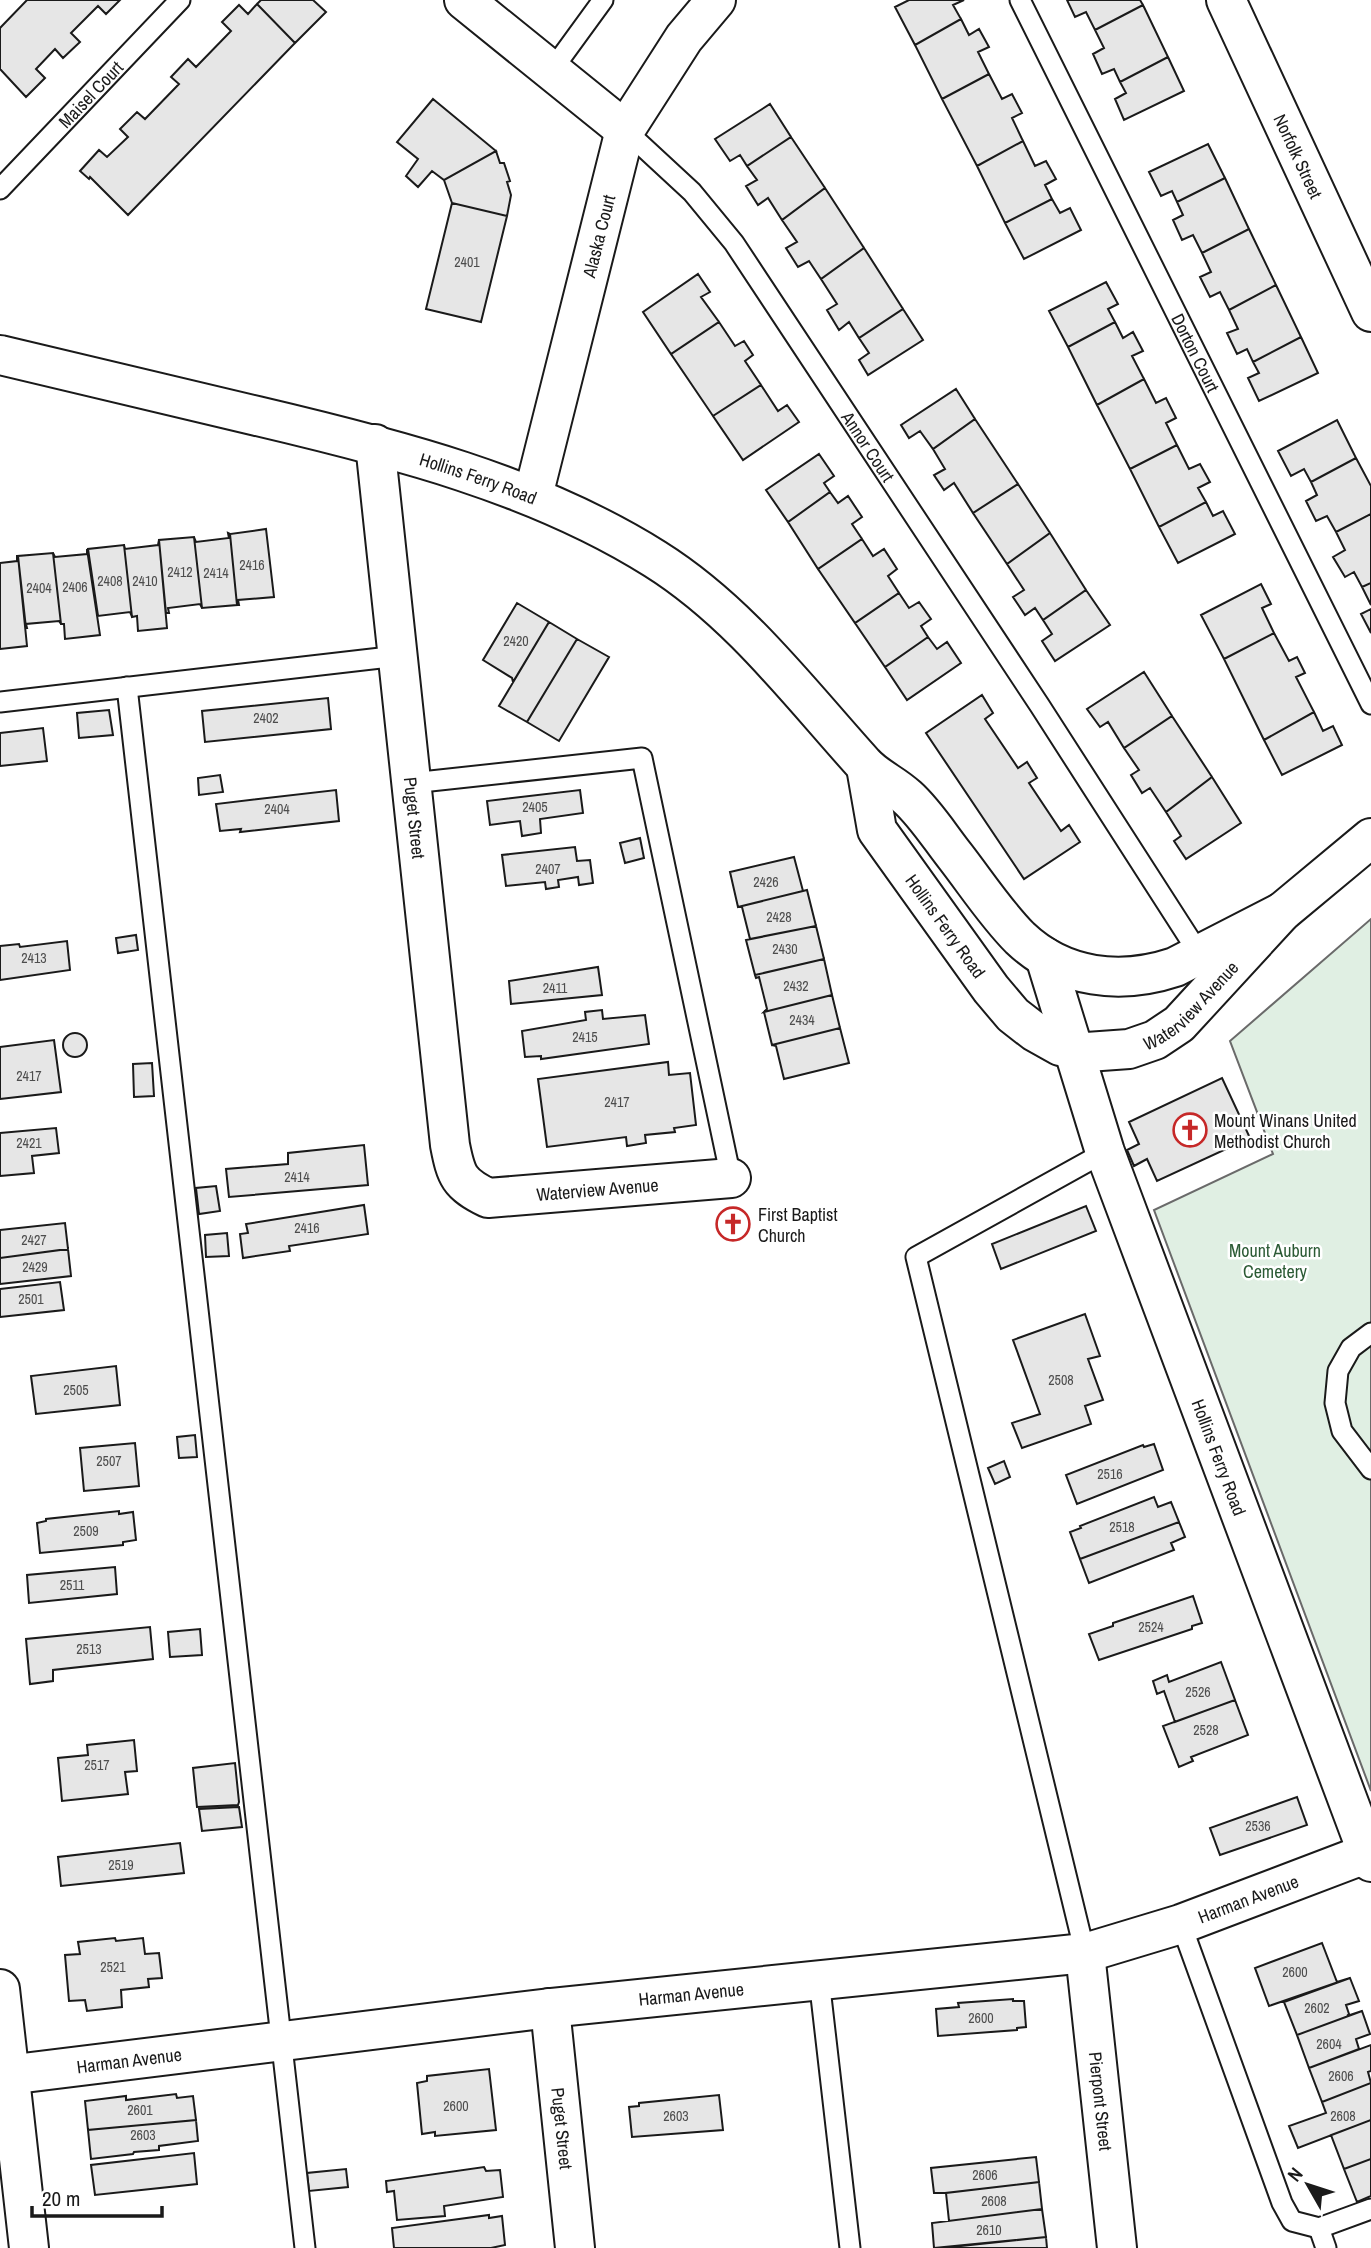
<svg xmlns="http://www.w3.org/2000/svg" width="1371" height="2248" font-family="'Archivo Narrow',sans-serif">
<rect width="100%" height="100%" fill="#fff"/>
<!-- green -->
<path fill="#e0efe3" stroke="#6a6a6a" stroke-width="2" d="M1371 919V1791L1154 1210 1273 1154 1230 1041Z"/>
<!-- building -->
<path fill="#e6e6e6" stroke="#1a1a1a" stroke-width="2" d="M27 0H120L106 14 98 6 71 33 80 42 63 58 55 49 36 69 45 78 26 97 0 69V28Z
M261 0H313L326 12 295 43 257 4Z
M909 0H964L953 5 961 19 915 45 895 7Z
M1067 0H1140L1143 5 1095 30 1086 12 1075 17Z
M257 4 295 43 128 215 90 177 89 179 80 171 99 150 107 157 128 137 120 129 137 112 145 119 179 84 171 77 188 59 196 67 231 31 222 22 239 5 248 14Z
M1143 5 1168 57 1120 82 1114 69 1102 74 1093 54 1104 48 1095 30Z
M961 19 969 35 979 29 989 47 978 52 989 74 942 99 915 45Z
M1168 57 1184 91 1124 120 1115 99 1126 93 1120 82Z
M989 74 1002 99 1012 94 1022 113 1012 118 1023 141 977 166 942 99Z
M433 99 496 151 444 180 432 171 418 187 406 176 418 159 397 142Z
M770 104 791 137 747 166 740 155 730 161 715 139Z
M791 137 825 188 782 220 768 198 758 205 746 186 757 180 747 166Z
M1023 141 1035 166 1046 161 1056 179 1045 185 1052 199 1005 223 977 166Z
M1208 144 1225 178 1177 202 1172 191 1161 196 1149 172Z
M496 151 500 163H504L510 181 507 182 511 195 507 216 452 203 444 180Z
M1225 178 1249 229 1202 253 1193 235 1182 240 1173 220 1183 215 1177 202Z
M825 188 864 248 821 279 809 261 798 267 786 248 797 242 782 220Z
M1052 199 1060 213 1070 208 1081 230 1024 259 1005 223Z
M452 203 507 216 481 322 426 309Z
M1249 229 1276 285 1229 310 1220 292 1210 297 1200 277 1211 272 1202 253Z
M864 248 903 309 859 338 849 322 839 330 827 310 837 304 821 279Z
M698 274 710 292 701 297 719 322 671 354 643 312Z
M1106 282 1118 304 1108 309 1115 322 1068 347 1049 311Z
M1276 285 1301 337 1253 362 1247 349 1237 354 1227 333 1238 329 1229 310Z
M903 309 923 340 868 375 859 360 869 353 859 338Z
M719 322 735 346 744 341 753 355 745 361 761 385 713 416 671 354Z
M1115 322 1123 338 1133 332 1143 351 1132 356 1144 379 1097 405 1068 347Z
M1301 337 1318 373 1259 401 1248 378 1259 373 1253 362Z
M1144 379 1156 403 1166 398 1176 418 1166 423 1177 445 1130 469 1097 405Z
M761 385 778 411 787 405 799 422 743 460 713 416Z
M956 389 975 419 933 449 920 431 909 438 901 425Z
M975 419 1018 484 973 513 954 483 944 490 934 475 945 469 933 449Z
M1337 420 1356 458 1311 482 1304 469 1291 476 1278 451Z
M1177 445 1189 469 1200 464 1210 482 1198 488 1206 502 1159 527 1130 469Z
M819 454 834 476 824 483 830 492 788 522 766 490Z
M1356 458 1371 486V514L1336 532 1327 516 1316 521 1306 501 1317 495 1311 482Z
M1018 484 1050 533 1007 564 973 513Z
M830 492 838 503 848 496 862 517 852 524 862 539 818 569 788 522Z
M1206 502 1213 516 1223 511 1235 534 1178 563 1159 527Z
M1371 514V583L1362 587 1354 572 1345 577 1333 557 1345 550 1336 532Z
M266 529 274 597 238 600 239 605H237L230 534Z
M228 533 230 534 237 605 202 608 194 537 196 542 229 538Z
M1050 533 1086 590 1043 620 1035 608 1025 615 1013 597 1024 590 1007 564Z
M194 537 202 608 200 604 168 608 169 613H166L159 540Z
M862 539 873 556 884 549 897 569 888 576 899 593 855 623 818 569Z
M159 540 167 628 138 631 137 616 132 617 124 545 125 549 158 545Z
M124 545 132 617 130 612 98 616 88 549Z
M87 549 100 635 65 639 64 624H61L53 553 55 557 87 554Z
M53 553 61 624 59 621 26 624 27 628H26L18 556Z
M17 556H18L27 646 0 649V563L17 561Z
M1371 583V605L1362 587Z
M1261 584 1271 604 1262 608 1274 633 1224 659 1201 615Z
M1086 590 1110 625 1055 661 1042 641 1052 634 1043 620Z
M899 593 909 608 919 602 931 619 921 626 928 637 885 667 855 623Z
M517 603 549 622 513 682 512 678 483 660Z
M1371 609V633L1361 614Z
M549 622 577 639 527 722 499 706Z
M1274 633 1289 661 1297 657 1305 673 1296 677 1314 712 1264 740 1224 659Z
M928 637 937 649 947 642 961 663 907 700 885 667Z
M577 639 609 657 559 741 527 722Z
M1144 672 1172 716 1124 748 1108 722 1100 727 1087 709Z
M982 695 993 713 985 719 1018 768 1027 762 1037 778 1029 783 1061 831 1069 825 1080 842 1024 879 926 733Z
M328 698 331 729 205 742 202 711Z
M109 710 113 735 79 738 77 713Z
M1314 712 1323 731 1333 726 1342 745 1282 775 1264 740Z
M1172 716 1212 777 1166 812 1150 788 1142 793 1131 775 1139 770 1124 748Z
M43 728 47 761 0 766V733Z
M220 775 223 792 199 795 198 778Z
M1212 777 1241 823 1186 859 1174 841 1181 836 1166 812Z
M336 790 339 821 240 832 241 829 220 831 216 804Z
M580 790 583 813 540 819 541 833 522 836 520 821 490 825 487 801Z
M640 838 644 858 625 863 620 843Z
M575 847 577 861 590 860 593 883 579 885 578 877 558 880 559 887 546 889 545 882 506 886 502 855Z
M794 857 803 891 738 907 730 872Z
M807 890 816 926 750 939 742 907H738Z
M816 926 824 959 755 975 746 940Z
M136 935 138 950 118 953 116 938Z
M67 941 70 970 0 980V946L19 944 20 947Z
M824 959 832 995 764 1012 767 1009 759 977 756 978 755 975Z
M598 967 602 995 511 1004 509 981Z
M832 995 840 1028 772 1045 764 1012Z
M602 1010 603 1019 645 1015 649 1044 541 1059V1056L525 1057 522 1031 586 1020 585 1012Z
M840 1028 849 1063 784 1079 776 1046 772 1045Z
M63 1045a12 12 0 1 1 24 0a12 12 0 1 1-24 0Z
M54 1040 61 1092 0 1099V1047Z
M668 1062 669 1075 690 1073 696 1125 674 1128 675 1132 645 1135 646 1143 627 1146 626 1137 547 1147 538 1079Z
M152 1063 154 1096 134 1097 133 1064Z
M1222 1078 1250 1138 1157 1181 1147 1159 1134 1166 1127 1150 1139 1144 1129 1122Z
M56 1128 59 1153 32 1156 34 1173 0 1176V1133Z
M364 1145 368 1185 229 1197 226 1169 288 1164V1153Z
M216 1186 220 1211 199 1214 196 1188Z
M364 1205 368 1234 289 1246 290 1251 243 1258 240 1234 248 1233 246 1224Z
M1086 1206 1096 1231 1001 1269 992 1244Z
M65 1223 68 1249 0 1258V1230Z
M227 1233 229 1256 206 1257 205 1235Z
M68 1249 71 1276 0 1284V1258Z
M60 1282 64 1310 0 1317V1289Z
M1085 1314 1100 1356 1088 1359 1103 1400 1085 1406 1091 1424 1022 1448 1012 1423 1040 1414 1013 1340Z
M116 1366 120 1405 36 1414 31 1376Z
M195 1435 197 1457 179 1458 177 1437Z
M135 1443 139 1486 84 1491 80 1448Z
M1154 1444 1163 1470 1077 1504 1066 1475 1143 1445 1144 1447Z
M1004 1461 1010 1477 995 1484 988 1468Z
M1154 1497 1158 1507 1171 1502 1179 1522 1080 1559 1070 1532 1081 1528 1080 1526Z
M119 1511V1514L133 1512 136 1540 123 1542V1545L40 1553 37 1523 46 1521V1519Z
M1179 1522 1185 1537 1171 1543 1174 1550 1089 1583 1080 1559Z
M115 1567 117 1594 29 1603 27 1575Z
M1193 1596 1202 1623 1192 1626V1629L1099 1660 1089 1634 1113 1626V1623Z
M150 1627 153 1659 53 1670V1681L30 1684 26 1639Z
M200 1629 202 1655 170 1657 168 1632Z
M1221 1662 1235 1700 1175 1722 1164 1691 1157 1694 1153 1681 1167 1675 1169 1682Z
M1235 1700 1248 1735 1191 1757 1193 1761 1179 1767 1163 1726Z
M134 1740 137 1771 125 1772 128 1794 62 1801 58 1758 88 1755 87 1745Z
M235 1763 239 1802 238 1805 197 1807 193 1768Z
M1297 1797 1307 1825 1220 1855 1210 1828Z
M239 1807 242 1827 202 1831 199 1809Z
M180 1843 184 1873 61 1886 58 1857Z
M115 1938 116 1941 143 1938 145 1954 159 1953 162 1978 148 1979 149 1987 121 1990 122 2007 87 2011 85 2000 69 2001 65 1955 80 1954 78 1942Z
M1322 1943 1337 1982 1350 1978 1269 2006 1255 1968Z
M1350 1978 1359 2001 1346 2005 1349 2014 1347 2016 1362 2011 1297 2035 1284 2002Z
M1013 1999V2001H1024L1026 2027 1017 2028V2030L938 2036 936 2009 959 2007 958 2003Z
M1362 2011 1370 2034 1356 2039 1359 2049 1309 2068 1297 2035Z
M1371 2045V2071L1368 2072 1371 2083 1322 2102 1309 2068Z
M489 2069 496 2130 435 2136V2132L422 2134 417 2083 427 2081V2076Z
M1371 2083V2120L1298 2148 1289 2126 1326 2113 1322 2102Z
M176 2094 177 2098 193 2096 196 2120 88 2130 85 2101 126 2096V2100Z
M719 2095 723 2130 632 2137 629 2107 639 2106V2103Z
M196 2120 198 2141 159 2146V2150L134 2152 133 2154 91 2159 88 2130Z
M1371 2120V2159L1344 2169 1331 2135Z
M194 2153 197 2184 95 2195 91 2165Z
M1036 2157 1039 2182 946 2193H934L931 2168Z
M1371 2159V2196L1357 2202 1344 2169Z
M484 2167 486 2171 500 2170 503 2197 444 2206 445 2216 397 2220 394 2191 387 2192 386 2181Z
M346 2169 348 2187 309 2191 307 2173Z
M1039 2182 1042 2209 949 2221 946 2193Z
M1042 2209 1046 2237 934 2248 932 2223Z
M489 2215V2218L502 2216 505 2245 491 2248H394L392 2228Z
M1046 2237 1047 2248H942Z"/>
<g fill="none" stroke-linecap="round" stroke-linejoin="round">
<defs>
<g id="service">
<path id="s1" d="M1020 0 1371 704"/>
<path d="M552 70 603 0"/>
<path id="s2" d="M625 130 692 192 734 243 1040 706 1200 955"/>
<path id="s3" d="M0 189 180 0"/>
<path d="M127 687 305 2248"/>
<path d="M0 702 398 656"/>
<path d="M412 783 642 758 731 1178"/>
<path d="M1371 1333 1351 1348 1338 1371 1335 1403 1342 1431 1371 1469"/>
<path d="M1181 1924 1282 2203 1292 2221 1319 2228 1371 2209"/>
<path d="M1085 1953 916 1257 1105 1152"/>
<path d="M819 1979 850 2248"/>
<path d="M1319 2228 1326 2248"/>
</g>
<g id="minor">
<path d="M464 0 625 130"/>
<path id="s4" d="M1226 0 1371 312"/>
<path id="s5" d="M375 444 450 1145C456 1176 459 1184 488 1198L731 1178"/>
<path id="s6" d="M533 496 625 130 684 38 716 0"/>
<path id="s7" d="M1085 1953 1117 2248"/>
<path d="M0 1989 29 2248"/>
<path id="s8" d="M550 2008 575 2248"/>
<path id="s9" d="M0 2076 550 2008 1085 1953 1181 1924 1368 1853"/>
</g>
<g id="tertiary">
<path id="s10" d="M0 355C86 375 172 395 257 416 393 448 536 484 655 559 738 611 798 691 863 763 875 777 893 784 907 797 925 813 940 837 955 856 976 883 996 914 1020 938 1063 979 1121 985 1175 967L1282 912"/>
<path id="s11" d="M866 767 877 830 991 989 1013 1015 1035 1032 1060 1046 1087 1052 1129 1049 1155 1040 1179 1024 1282 912 1371 838"/>
<path id="s12" d="M1045 957 1105 1152 1371 1862"/>
</g>
</defs>
<!-- service casing -->
<use href="#service" stroke="#1a1a1a" stroke-width="23"/>
<!-- minor casing -->
<use href="#minor" stroke="#1a1a1a" stroke-width="42"/>
<!-- tertiary casing -->
<use href="#tertiary" stroke="#1a1a1a" stroke-width="42"/>
<!-- service -->
<use href="#service" stroke="#fff" stroke-width="19"/>
<!-- minor -->
<use href="#minor" stroke="#fff" stroke-width="38"/>
<!-- tertiary -->
<use href="#tertiary" stroke="#fff" stroke-width="38"/>
</g>
<!-- icons -->
<defs>
<symbol id="church-ring" viewBox="-11 -11 22 22"><circle r="9.5" fill="#fff" stroke="#c62828" stroke-width="1.5"/><path d="M-1.2-6h2.4v3.5h3.3v2.4h-3.3V6h-2.4V-.1h-3.3v-2.4h3.3Z" fill="#c62828"/></symbol>
</defs>
<g fill-rule="evenodd">
<use href="#church-ring" x="1171" y="1111" width="38" height="38"/>
<use href="#church-ring" x="714" y="1205" width="38" height="38"/>
</g>
<g text-anchor="middle" dominant-baseline="central" stroke-width="5" stroke-linejoin="round" paint-order="stroke">
<!-- number labels -->
<g font-size="14" fill="#4d4d4d">
<text x="467" y="262">2401</text>
<text x="252" y="565">2416</text>
<text x="180" y="572">2412</text>
<text x="216" y="573">2414</text>
<text x="110" y="581">2408</text>
<text x="145" y="581">2410</text>
<text x="75" y="587">2406</text>
<text x="39" y="588">2404</text>
<text x="516" y="641">2420</text>
<text x="266" y="718">2402</text>
<text x="535" y="807">2405</text>
<text x="277" y="809">2404</text>
<text x="548" y="869">2407</text>
<text x="766" y="882">2426</text>
<text x="779" y="917">2428</text>
<text x="785" y="949">2430</text>
<text x="34" y="958">2413</text>
<text x="796" y="986">2432</text>
<text x="555" y="988">2411</text>
<text x="802" y="1020">2434</text>
<text x="585" y="1037">2415</text>
<text x="29" y="1076">2417</text>
<text x="617" y="1102">2417</text>
<text x="29" y="1143">2421</text>
<text x="297" y="1177">2414</text>
<text x="307" y="1228">2416</text>
<text x="34" y="1240">2427</text>
<text x="35" y="1267">2429</text>
<text x="31" y="1299">2501</text>
<text x="1061" y="1380">2508</text>
<text x="76" y="1390">2505</text>
<text x="109" y="1461">2507</text>
<text x="1110" y="1474">2516</text>
<text x="1122" y="1527">2518</text>
<text x="86" y="1531">2509</text>
<text x="72" y="1585">2511</text>
<text x="1151" y="1627">2524</text>
<text x="89" y="1649">2513</text>
<text x="1198" y="1692">2526</text>
<text x="1206" y="1730">2528</text>
<text x="97" y="1765">2517</text>
<text x="1258" y="1826">2536</text>
<text x="121" y="1865">2519</text>
<text x="113" y="1967">2521</text>
<text x="1295" y="1972">2600</text>
<text x="1317" y="2008">2602</text>
<text x="981" y="2018">2600</text>
<text x="1329" y="2044">2604</text>
<text x="1341" y="2076">2606</text>
<text x="456" y="2106">2600</text>
<text x="140" y="2110">2601</text>
<text x="676" y="2116">2603</text>
<text x="1343" y="2116">2608</text>
<text x="143" y="2135">2603</text>
<text x="985" y="2175">2606</text>
<text x="994" y="2201">2608</text>
<text x="989" y="2230">2610</text>
</g>
<!-- street labels -->
<g font-size="18" fill="#1a1a1a" stroke="#fff">
<text stroke="none"><textPath href="#s3" startOffset="131">Maisel Court</textPath></text>
<text stroke="none"><textPath href="#s4" startOffset="172">Norfolk Street</textPath></text>
<text stroke="none"><textPath href="#s6" startOffset="268">Alaska Court</textPath></text>
<text stroke="none"><textPath href="#s1" startOffset="394">Dorton Court</textPath></text>
<text stroke="none"><textPath href="#s2" startOffset="401">Annor Court</textPath></text>
<text stroke="none"><textPath href="#s10" startOffset="494">Hollins Ferry Road</textPath></text>
<text stroke="none"><textPath href="#s5" startOffset="376">Puget Street</textPath></text>
<text stroke="none"><textPath href="#s11" startOffset="182">Hollins Ferry Road</textPath></text>
<text stroke="none"><textPath href="#s11" startOffset="497">Waterview Avenue</textPath></text>
<text stroke="none"><textPath href="#s5" startOffset="884">Waterview Avenue</textPath></text>
<text stroke="none"><textPath href="#s12" startOffset="530">Hollins Ferry Road</textPath></text>
<text stroke="none"><textPath href="#s9" startOffset="1264">Harman Avenue</textPath></text>
<text stroke="none"><textPath href="#s9" startOffset="696">Harman Avenue</textPath></text>
<text stroke="none"><textPath href="#s9" startOffset="130">Harman Avenue</textPath></text>
<text stroke="none"><textPath href="#s7" startOffset="149">Pierpont Street</textPath></text>
<text stroke="none"><textPath href="#s8" startOffset="121">Puget Street</textPath></text>
</g>
<!-- poi labels -->
<g font-size="18" fill="#1a1a1a" stroke="#fff" text-anchor="start">
<text x="1214" y="1120">Mount Winans United<tspan x="1214" dy="21">Methodist Church</tspan></text>
<text x="758" y="1214">First Baptist<tspan x="758" dy="21">Church</tspan></text>
</g>
<!-- park labels -->
<g font-size="18" fill="#2b5a34" stroke="#fff">
<text x="1275" y="1250">Mount Auburn<tspan x="1275" dy="21">Cemetery</tspan></text>
</g>
</g>
<!-- north arrow -->
<g transform="translate(1308 2185) rotate(309)" stroke="#ffffff" stroke-width="5" paint-order="stroke">
<path d="M0-5L12 26L0 18L-12 26Z" fill="#1a1a1a"/>
<text y="-10" font-size="19" font-weight="bold" text-anchor="middle" fill="#1a1a1a">N</text>
</g>
<!-- scale -->
<path d="M32 2206v10h130v-10" fill="none" stroke="#1a1a1a" stroke-width="3.5"/>
<text x="42" y="2206" font-size="21" fill="#1a1a1a" stroke="#ffffff" stroke-width="5" paint-order="stroke">20 m</text>
</svg>
